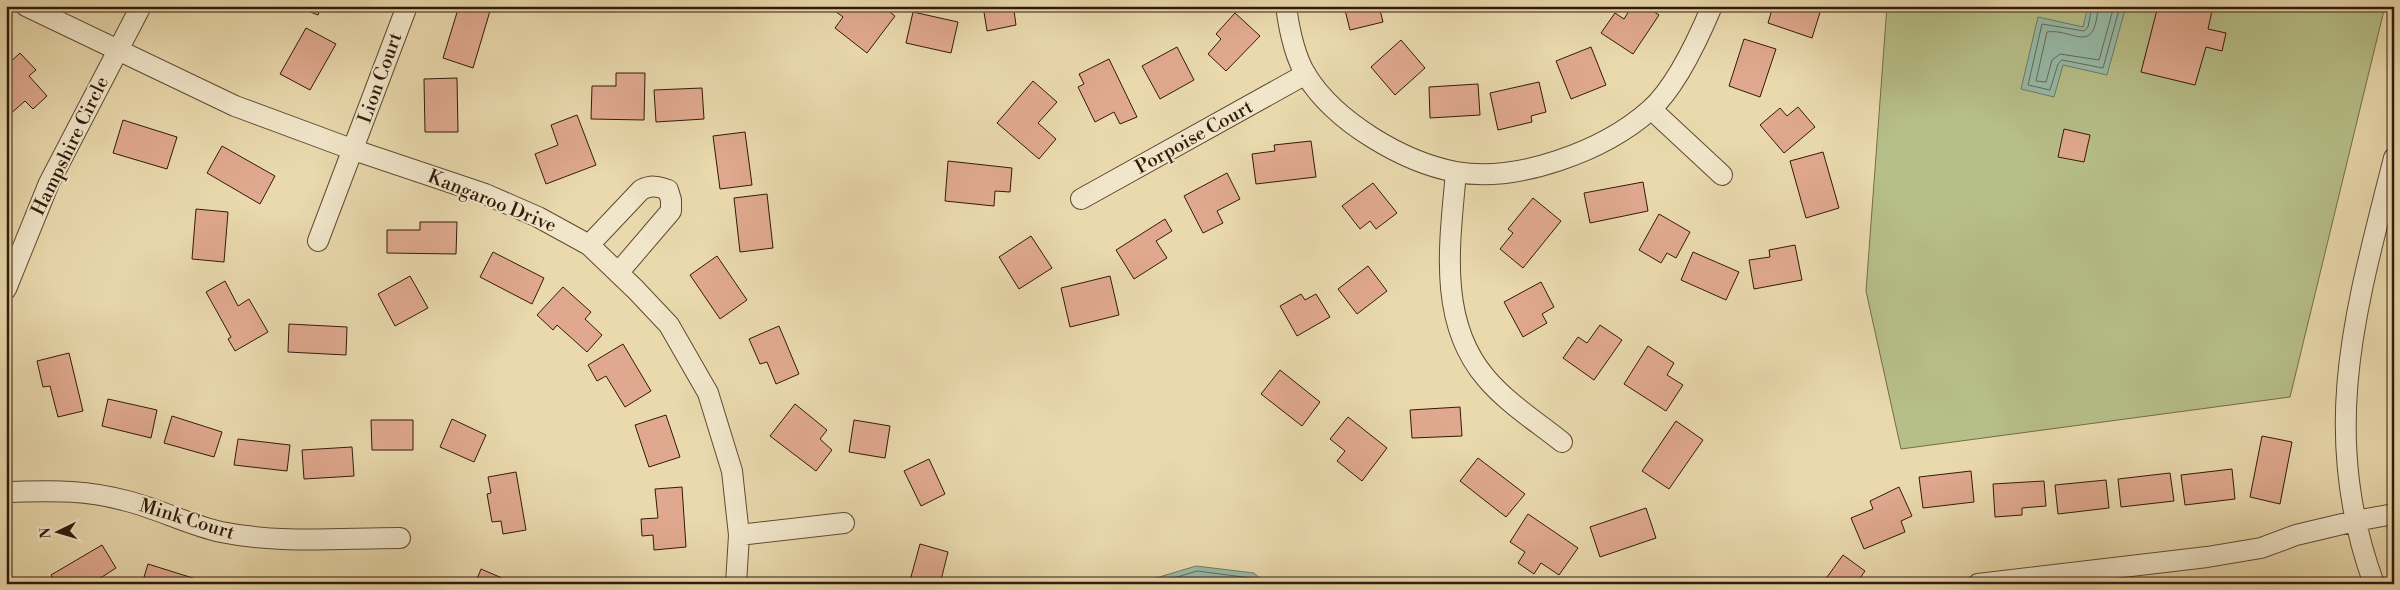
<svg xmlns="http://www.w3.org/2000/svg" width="2400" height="590" font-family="'Libre Bodoni',serif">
<rect width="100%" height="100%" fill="#e9d9ad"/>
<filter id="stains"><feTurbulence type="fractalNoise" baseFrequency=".004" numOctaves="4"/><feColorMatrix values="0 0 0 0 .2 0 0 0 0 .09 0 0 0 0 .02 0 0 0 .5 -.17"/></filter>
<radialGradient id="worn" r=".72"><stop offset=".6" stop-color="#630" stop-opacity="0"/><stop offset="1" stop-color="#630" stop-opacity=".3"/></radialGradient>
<!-- green -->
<path fill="#b7bf89" stroke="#746c49" d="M1887 6H2385L2290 397 1901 449 1866 291Z"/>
<!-- water -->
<path fill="#97baa8" stroke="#6f7a68" d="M2088 6H2126L2107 75 2063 65 2054 97 2021 89 2038 17 2083 27Z
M1196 566 1254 573 1266 584H1143L1146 581Z"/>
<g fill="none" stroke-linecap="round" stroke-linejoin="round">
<!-- shore -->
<path stroke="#646a58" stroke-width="1" d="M2092 6 2088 27 2084 31 2042 24 2028 85 2050 90 2058 64 2062 60 2103 68 2120 6
M2098 6C2095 58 2073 28 2047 32L2036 81 2046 82 2052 60 2060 54 2099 60 2114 6
M1154 584 1197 571 1251 578 1259 584
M1176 584 1198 578 1249 584"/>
</g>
<!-- building -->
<path fill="#e0a98f" stroke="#321a09" d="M295 6H321L318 15Z
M459 6H474L490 11 473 68 443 58Z
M838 6H882L895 16 867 53 835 28 843 17 835 11Z
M983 6H1038L1014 11 1016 25 987 31Z
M1066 6H1083L1068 12Z
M1344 6H1379L1383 22 1350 30Z
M1632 6H1645L1659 15 1633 54 1601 33 1615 13 1624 19Z
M1773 6H1822L1812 38 1768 23Z
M2158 6H2213L2208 29 2226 33 2222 51 2206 47 2195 85 2141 72Z
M913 12 958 22 951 53 906 43Z
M1235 13 1260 36 1226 71 1208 54 1221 39 1216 34Z
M306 28 336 44 310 90 280 74Z
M1744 39 1776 49 1760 97 1729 86Z
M1401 40 1425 68 1395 95 1371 67Z
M1177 47 1194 80 1160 99 1142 66Z
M1591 47 1606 85 1571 99 1556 61Z
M20 53 36 70 29 76 47 96 33 109 25 101 8 116 6 114V66Z
M1109 59 1137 117 1120 124 1114 112 1095 122 1078 87 1084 84 1079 74Z
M616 73H645L644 120 591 119 592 86H616Z
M457 78 458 132H425L424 79Z
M1033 81 1057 102 1038 123 1056 139 1039 159 997 123Z
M1539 82 1546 112 1531 116 1532 122 1498 130 1490 93Z
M1478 84 1480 115 1430 118 1429 87Z
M702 88 704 119 656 122 654 90Z
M1798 107 1815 127 1784 153 1760 125 1780 108 1787 116Z
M577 115 596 165 546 184 535 154 558 145 551 125Z
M123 120 177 137 167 169 113 153Z
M2064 129 2090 135 2084 162 2058 157Z
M745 132 752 185 720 189 713 136Z
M1311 141 1316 177 1256 184 1252 154 1275 151 1274 145Z
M222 146 275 176 260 204 207 173Z
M1823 152 1839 208 1806 218 1790 161Z
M948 161 1012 168 1010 192 995 191 994 206 945 201Z
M1227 173 1240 199 1217 211 1223 223 1203 233 1184 196Z
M1643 182 1648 211 1590 223 1584 193Z
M1373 183 1397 213 1376 229 1370 221 1360 229 1342 206Z
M767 194 773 248 740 252 734 198Z
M1533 198 1561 221 1523 268 1500 249 1513 233 1508 229Z
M196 209 228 212 224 262 192 259Z
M1659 214 1690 232 1676 258 1667 253 1661 263 1639 250Z
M1165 219 1172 231 1156 241 1167 258 1134 279 1116 250Z
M420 222H457L456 254 387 253V230H420Z
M1031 236 1052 268 1019 289 999 257Z
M1795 245 1802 280 1754 289 1749 260 1770 257 1769 250Z
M493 252 544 278 532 304 480 277Z
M1693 252 1739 272 1726 300 1681 280Z
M717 256 747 300 720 319 690 275Z
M1368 266 1387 291 1357 314 1338 289Z
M410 276 428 308 395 326 378 294Z
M1110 276 1119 315 1070 327 1061 288Z
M225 281 238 306 249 299 268 332 235 351 228 339 231 337 206 292Z
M1541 282 1554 307 1542 314 1547 323 1523 337 1504 302Z
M563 287 591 312 585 319 602 335 587 352 557 325 553 330 537 315Z
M1301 294 1305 300 1316 294 1330 317 1297 336 1280 306Z
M289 324 347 327 346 355 288 352Z
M1600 325 1622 340 1594 380 1563 358 1578 337 1587 343Z
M779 326 799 374 776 384 767 362 760 364 749 339Z
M623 344 651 391 625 407 606 376 597 381 588 365Z
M1648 346 1674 363 1667 375 1683 385 1666 411 1624 384Z
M69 353 83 411 58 417 50 386 43 387 37 361Z
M1280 370 1320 402 1302 426 1261 394Z
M108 399 157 410 151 438 102 426Z
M795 404 827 430 820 439 832 450 816 471 770 436Z
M1460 407 1462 436 1412 438 1410 410Z
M666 415 680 457 649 467 635 425Z
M172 416 222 432 214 457 164 443Z
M1348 417 1387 448 1362 481 1337 461 1345 451 1330 439Z
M452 419 486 435 474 462 440 447Z
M371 420H413V450H372Z
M854 420 890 426 885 458 849 452Z
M1676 421 1703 440 1669 489 1642 471Z
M2262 436 2292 442 2280 504 2250 497Z
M238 439 290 445 287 471 234 465Z
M352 447 354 476 304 479 302 450Z
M1478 458 1525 494 1506 517 1460 481Z
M929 459 945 494 921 506 904 471Z
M2232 469 2235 499 2185 505 2181 475Z
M1971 471 1974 502 1923 508 1919 477Z
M516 472 526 530 503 534 501 521 492 522 487 494 491 493 488 477Z
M2170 473 2174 501 2121 507 2118 479Z
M2106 480 2109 508 2058 514 2055 485Z
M2044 481 2046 506 2022 508V515L1995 517 1993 484Z
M682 487 686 547 654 550 653 535 642 536 641 519 658 518 655 489Z
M1899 487 1912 516 1901 521 1905 532 1864 549 1851 518 1873 509 1870 501Z
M1646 508 1656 538 1600 557 1590 527Z
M1528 514 1578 548 1559 575 1541 563 1534 574 1518 563 1525 552 1510 542Z
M920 544 948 552 940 584H909Z
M102 545 116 568 91 584H56L51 575Z
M1843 555 1865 571 1856 584H1822Z
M148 564 196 579 194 584H142Z
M481 569 509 581 508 584H475Z"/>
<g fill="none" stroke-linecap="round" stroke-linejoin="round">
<defs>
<path id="minor" d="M26 6 235 106 354 150 485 194 538 217 589 245 635 289 669 325 708 393 732 471 739 535 736 584
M1286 6C1289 29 1294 55 1306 75 1335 122 1403 162 1456 172 1517 183 1604 151 1650 110 1675 88 1699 37 1712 6
M1651 109 1722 175
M1456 172C1450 241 1437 321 1486 378 1507 403 1537 422 1562 442
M1081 199 1306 74
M318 241 407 6
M589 245 641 190C651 185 657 186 668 190L671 200V211L618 273
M6 289 49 183 141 6
M6 492C51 491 83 489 127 501 159 509 189 525 221 532 280 544 340 538 400 538
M739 535 844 523
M1978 584 2207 557 2261 548 2296 535 2355 521 2394 514
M2374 584C2318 430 2356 309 2394 158"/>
</defs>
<!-- minor casing -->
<use href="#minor" stroke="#604a32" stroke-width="22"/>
<!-- minor -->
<use href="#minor" stroke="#f1e6ca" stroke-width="20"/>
</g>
<g text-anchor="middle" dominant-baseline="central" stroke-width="4" stroke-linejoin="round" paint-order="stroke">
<!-- street labels -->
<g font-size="19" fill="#321a09" stroke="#f1e6ca">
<text transform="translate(380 78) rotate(-70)">Lion Court</text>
<text transform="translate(1194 137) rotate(-29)">Porpoise Court</text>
<text transform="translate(70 146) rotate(-64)">Hampshire Circle</text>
<text transform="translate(492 201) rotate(22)">Kangaroo Drive</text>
<text transform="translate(187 519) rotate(17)">Mink Court</text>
</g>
</g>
<!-- margin -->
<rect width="2400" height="590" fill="none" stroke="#e9d9ad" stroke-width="25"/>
<rect x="8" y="8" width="2385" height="575" fill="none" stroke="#321a09" stroke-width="2.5"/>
<rect x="12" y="12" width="2375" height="565" fill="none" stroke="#321a09"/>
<!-- north arrow -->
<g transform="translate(58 532) rotate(265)" stroke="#f1e6ca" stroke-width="4" paint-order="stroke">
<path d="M0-4L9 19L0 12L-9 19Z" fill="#321a09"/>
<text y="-8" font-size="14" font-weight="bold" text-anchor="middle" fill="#321a09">N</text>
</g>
<rect width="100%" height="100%" filter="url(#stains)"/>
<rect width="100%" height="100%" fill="url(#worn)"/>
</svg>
